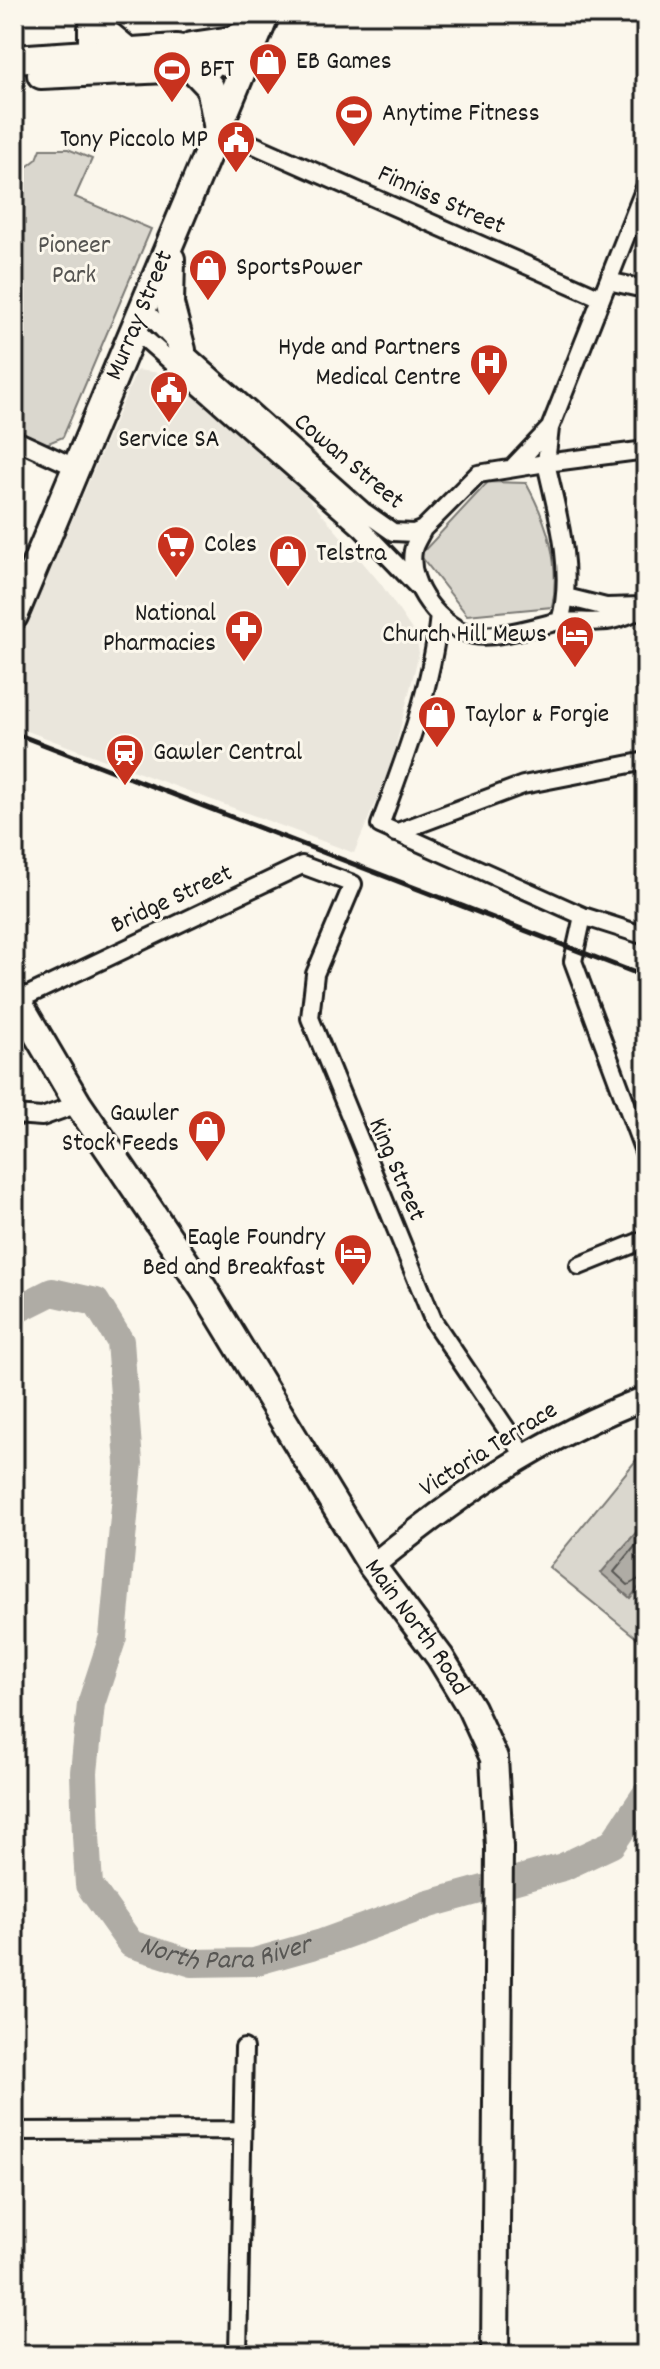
<svg xmlns="http://www.w3.org/2000/svg" width="660" height="2369" font-family="Dekko,sans-serif">
<rect width="100%" height="100%" fill="#fbf7ec"/>
<filter id="ink" filterUnits="userSpaceOnUse"><feTurbulence type="fractalNoise" baseFrequency=".0125" numOctaves="2"/><feDisplacementMap in="SourceGraphic" scale="16" xChannelSelector="R" yChannelSelector="G"/><feConvolveMatrix kernelMatrix="1 2 1 2 8 2 1 2 1" color-interpolation-filters="sRGB"/></filter>
<g filter="url(#ink)">
<!-- built -->
<path fill="#eae6dc" d="M137 370 176 375 299 487 381 584 416 636 419 653 391 765 354 853 14 726V654Z"/>
<!-- green -->
<path fill="#dad7ce" stroke="#7b7a75" stroke-width="2" d="M41 149H68L92 159 75 197 151 229 63 437 46 444 14 429V177L37 159Z
M488 482 526 483C547 521 561 564 552 607L467 615 420 555Z
M646 1448V1640L644 1644 549 1567Z"/>
<!-- water -->
<path fill="#afaca5" stroke="#74726e" stroke-width="2" d="M646 1521V1579L630 1598 601 1573Z"/>
<g fill="none" stroke-linecap="round" stroke-linejoin="round">
<!-- shore -->
<path stroke="#575653" stroke-width="2" d="M646 1533 614 1572 628 1585 646 1575"/>
<!-- river -->
<path stroke="#afaca5" stroke-width="28" id="s1" d="M14 1311 52 1292 96 1302 120 1341 129 1463 113 1637 91 1704 84 1772 86 1836 89 1885 131 1944 192 1963 254 1962 322 1943 429 1904 563 1867 612 1844 646 1794"/>
<defs>
<path id="street" d="M87 63V28L92 14
M218 129 601 298
M646 185 550 428 546 463 646 450
M608 281 635 287 646 285
M144 309 182 350 363 511 393 532 414 533 423 529 478 474 546 463C557 511 575 573 560 621 537 626 495 639 474 635 441 629 407 585 413 551 414 544 420 536 423 529
M135 330 362 529 417 586
M14 439 77 468
M514 466 549 429
M566 597 606 607 643 606
M439 615C432 687 405 758 380 825L583 916 646 936
M560 621C602 621 604 627 646 607
M395 833 523 785 646 761
M583 916 573 961 646 1157
M14 1002 302 865 353 884 315 974 310 1018 434 1322 524 1455
M14 1115 42 1117 78 1104
M579 1266 646 1239
M14 2131 241 2130
M238 2355 244 2048"/>
<path id="secondary" d="M372 1566C456 1497 543 1436 646 1398"/>
<g id="primary">
<path d="M95 14 100 28 129 52"/>
<path d="M191 46 232 40 260 28"/>
<path d="M14 59 177 48 200 52 243 68"/>
<path d="M190 66 210 87 218 129"/>
<path d="M41 75 209 67"/>
<path d="M171 259 170 304 182 350"/>
<path id="s2" d="M14 616 266 14"/>
<path id="s3" d="M14 995 78 1104 203 1288 372 1566 440 1657 471 1708 494 1758 499 1847 495 2355"/>
</g>
</defs>
<!-- street casing -->
<use href="#street" stroke="#1c1c1c" stroke-width="22"/>
<!-- secondary casing -->
<use href="#secondary" stroke="#1c1c1c" stroke-width="28"/>
<!-- primary casing -->
<use href="#primary" stroke="#1c1c1c" stroke-width="32"/>
<!-- street -->
<use href="#street" stroke="#fbf7ec" stroke-width="16"/>
<!-- secondary -->
<use href="#secondary" stroke="#fbf7ec" stroke-width="22"/>
<!-- primary -->
<use href="#primary" stroke="#fbf7ec" stroke-width="26"/>
<!-- rail -->
<path stroke="#1c1c1c" stroke-width="5" d="M14 733 646 977"/>
</g>
</g>
<!-- icons -->
<defs>
<symbol id="shop-pin" viewBox="-11 -11 22 30"><path d="M0 17L-7.5 6A9.5 9.5 0 1 1 7.5 6Z" fill="#c8321e" stroke="#fbf7ec"/><path d="M-5-2.5h2.3a2.7 3.5 0 0 1 5.4 0H5L5.5 6h-11ZM-1.5-2.5h3a1.5 2.3 0 0 0-3 0Z" fill="#fff"/></symbol>
<symbol id="stadium-pin" viewBox="-11 -11 22 30"><path d="M0 17L-7.5 6A9.5 9.5 0 1 1 7.5 6Z" fill="#c8321e" stroke="#fbf7ec"/><path d="M0-5a6.5 5 0 1 0 0 10a6.5 5 0 1 0 0-10ZM-3.5-1.8h7v3.6h-7Z" fill="#fff"/></symbol>
<symbol id="civic-pin" viewBox="-11 -11 22 30"><path d="M0 17L-7.5 6A9.5 9.5 0 1 1 7.5 6Z" fill="#c8321e" stroke="#fbf7ec"/><path d="M-.6-6.5H3V-4.5H.6V-3L4-1V1h2V6H-6V1h2V-1L-.6-3ZM-1.2 2.5V6h2.4V2.5Z" fill="#fff"/></symbol>
<symbol id="hospital-pin" viewBox="-11 -11 22 30"><path d="M0 17L-7.5 6A9.5 9.5 0 1 1 7.5 6Z" fill="#c8321e" stroke="#fbf7ec"/><path d="M-5-5h3v3.5h4V-5h3V5h-3V1.5h-4V5h-3Z" fill="#fff"/></symbol>
<symbol id="supermarket-pin" viewBox="-11 -11 22 30"><path d="M0 17L-7.5 6A9.5 9.5 0 1 1 7.5 6Z" fill="#c8321e" stroke="#fbf7ec"/><path d="M-6-5.5h2.5l.6 2H6L4.5 2H-2.5L-4.4-4H-6ZM-1.5 3.2a1.3 1.3 0 1 0 .1 0ZM3 3.2a1.3 1.3 0 1 0 .1 0Z" fill="#fff"/></symbol>
<symbol id="pharmacy-pin" viewBox="-11 -11 22 30"><path d="M0 17L-7.5 6A9.5 9.5 0 1 1 7.5 6Z" fill="#c8321e" stroke="#fbf7ec"/><path d="M-2-6h4v4h4v4h-4v4h-4v-4h-4v-4h4Z" fill="#fff"/></symbol>
<symbol id="hotel-pin" viewBox="-11 -11 22 30"><path d="M0 17L-7.5 6A9.5 9.5 0 1 1 7.5 6Z" fill="#c8321e" stroke="#fbf7ec"/><path d="M-6-4.5h1.5V1H6V5H4.5V3h-9V5H-6ZM-4 0a1.8 1.8 0 1 1 3.6 0ZM.5 0V-2.5h3Q6-2.5 6 0Z" fill="#fff"/></symbol>
<symbol id="station-pin" viewBox="-11 -11 22 30"><path d="M0 17L-7.5 6A9.5 9.5 0 1 1 7.5 6Z" fill="#c8321e" stroke="#fbf7ec"/><path d="M-3-6H3Q5-6 5-4V2Q5 4 3 4L4.5 6H3L1.5 4h-3L-3 6H-4.5L-3 4Q-5 4-5 2V-4Q-5-6-3-6ZM-3.5-4v3h7v-3ZM-3.5 1v1.5H-2V1ZM2 1v1.5H3.5V1Z" fill="#fff"/></symbol>
</defs>
<g fill-rule="evenodd">
<use href="#shop-pin" x="246" y="40" width="44" height="60"/>
<use href="#stadium-pin" x="150" y="48" width="44" height="60"/>
<use href="#stadium-pin" x="332" y="92" width="44" height="60"/>
<use href="#civic-pin" x="214" y="118" width="44" height="60"/>
<use href="#shop-pin" x="186" y="246" width="44" height="60"/>
<use href="#hospital-pin" x="467" y="341" width="44" height="60"/>
<use href="#civic-pin" x="147" y="368" width="44" height="60"/>
<use href="#supermarket-pin" x="154" y="523" width="44" height="60"/>
<use href="#shop-pin" x="266" y="532" width="44" height="60"/>
<use href="#pharmacy-pin" x="222" y="607" width="44" height="60"/>
<use href="#hotel-pin" x="553" y="613" width="44" height="60"/>
<use href="#shop-pin" x="415" y="693" width="44" height="60"/>
<use href="#station-pin" x="103" y="731" width="44" height="60"/>
<use href="#shop-pin" x="185" y="1107" width="44" height="60"/>
<use href="#hotel-pin" x="331" y="1231" width="44" height="60"/>
</g>
<g text-anchor="middle" dominant-baseline="central" stroke-width="6" stroke-linejoin="round" paint-order="stroke">
<!-- poi labels -->
<g font-size="26" fill="#1c1c1c" stroke="#fbf7ec" text-anchor="start">
<text x="296" y="62">EB Games</text>
<text x="200" y="70">BFT</text>
<text x="382" y="114">Anytime Fitness</text>
<text x="208" y="140" text-anchor="end">Tony Piccolo MP</text>
<text x="236" y="268">SportsPower</text>
<text x="461" y="348" text-anchor="end">Hyde and Partners<tspan x="461" dy="30">Medical Centre</tspan></text>
<text x="169" y="440" text-anchor="middle">Service SA</text>
<text x="204" y="545">Coles</text>
<text x="316" y="554">Telstra</text>
<text x="216" y="614" text-anchor="end">National<tspan x="216" dy="30">Pharmacies</tspan></text>
<text x="547" y="635" text-anchor="end">Church Hill Mews</text>
<text x="465" y="715">Taylor &amp; Forgie</text>
<text x="153" y="753">Gawler Central</text>
<text x="179" y="1114" text-anchor="end">Gawler<tspan x="179" dy="30">Stock Feeds</tspan></text>
<text x="325" y="1238" text-anchor="end">Eagle Foundry<tspan x="325" dy="30">Bed and Breakfast</tspan></text>
</g>
<!-- street labels -->
<g font-size="26" fill="#1c1c1c" stroke="#fbf7ec">
<text transform="translate(441 201) rotate(24)">Finniss Street</text>
<text stroke="none"><textPath href="#s2" startOffset="326">Murray Street</textPath></text>
<text transform="translate(348 462) rotate(40)">Cowan Street</text>
<text transform="translate(172 900) rotate(-25)">Bridge Street</text>
<text transform="translate(396 1170) rotate(67)">King Street</text>
<text transform="translate(489 1450) rotate(-32)">Victoria Terrace</text>
<text stroke="none"><textPath href="#s3" startOffset="750">Main North Road</textPath></text>
</g>
<!-- park labels -->
<g font-size="26" fill="#555451" stroke="#fbf7ec">
<text x="74" y="246">Pioneer<tspan x="74" dy="30">Park</tspan></text>
</g>
<!-- water labels -->
<g font-size="28" font-style="italic" fill="#575653" stroke="#fbf7ec">
<text stroke="none"><textPath href="#s1" startOffset="852">North Para River</textPath></text>
</g>
</g>
<!-- margin -->
<rect width="660" height="2369" fill="none" stroke="#fbf7ec" stroke-width="48"/>
<rect x="24" y="24" width="612" height="2321" fill="none" stroke="#1c1c1c" stroke-width="3" filter="url(#ink)"/>
</svg>
